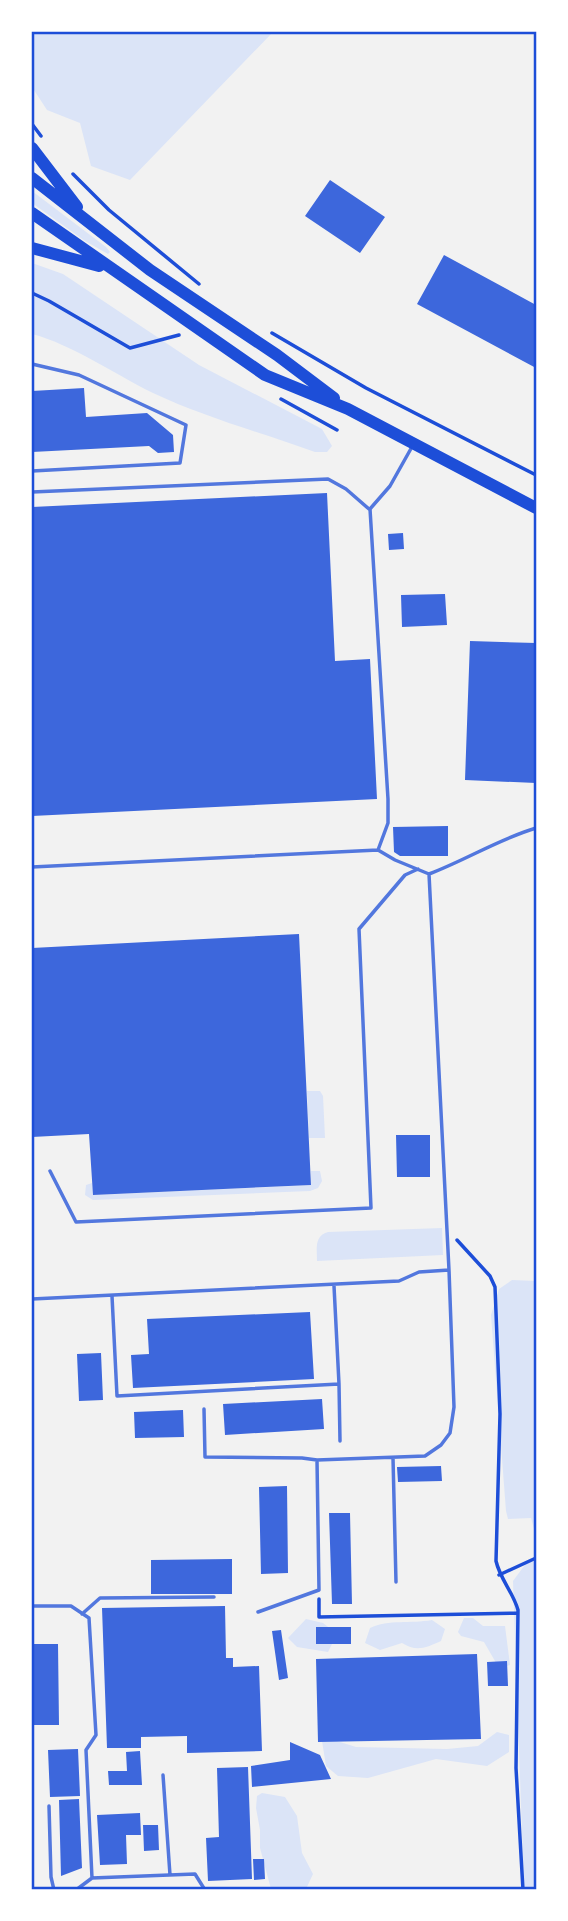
<svg xmlns="http://www.w3.org/2000/svg" width="568" height="1921" font-family="Georgia,serif">
<rect width="100%" height="100%" fill="#f2f2f2"/>
<!-- green -->
<path fill="#dbe4f7" d="M32 32H273L130 180 91 166 80 123 47 110 32 87Z
M32 191 106 247 110 252 108 254 85 241 32 203Z
M32 263 63 274 199 365 322 429 332 446 327 452H315C262 433 204 417 153 393 116 375 71 344 32 334Z
M307 1091H320L323 1096 325 1138H309Z
M311 1171H320L322 1181 318 1188 310 1191 93 1200 85 1195 86 1185 92 1183 94 1195 311 1185Z
M442 1228 443 1255 317 1261C317 1249 314 1236 328 1232Z
M512 1280 536 1281V1536L531 1518 508 1519 506 1511 491 1315 499 1289Z
M536 1561V1889H524L513 1581 527 1562Z
M464 1618H473L483 1626H505L510 1665 499 1668 484 1642 461 1636 458 1632Z
M306 1619 323 1623 337 1634 328 1652 297 1647 288 1638Z
M432 1620 445 1629 441 1641C426 1648 416 1652 402 1643L380 1650 365 1643 370 1628C389 1619 410 1624 432 1620Z
M497 1732 509 1735V1752L487 1766 436 1759 368 1778 338 1776 326 1766 322 1741 327 1738 356 1747 447 1749 478 1746Z
M262 1793 285 1797 297 1816 302 1853 313 1874 306 1889H271L260 1848V1830L256 1808 257 1796Z"/>
<!-- building -->
<path fill="#3d67dc" d="M330 180 385 217 360 253 305 216Z
M444 255 536 305V368L417 304Z
M84 388 86 417 147 413 173 435 174 452 158 453 149 446 32 452V391Z
M327 493 335 661 370 659 377 799 32 816V507Z
M403 533 404 549 389 550 388 534Z
M445 594 447 625 402 627 401 595Z
M470 641 536 643V783L465 780Z
M448 826V856H400L394 852 393 827Z
M299 934 311 1185 93 1195 89 1134 32 1137V948Z
M396 1135H430V1177H397Z
M310 1312 314 1379 133 1388 131 1355 149 1354 147 1319Z
M101 1353 103 1400 79 1401 77 1354Z
M322 1399 324 1429 225 1435 223 1404Z
M183 1410 184 1437 135 1438 134 1412Z
M441 1466 442 1481 398 1482 397 1467Z
M287 1486 288 1573 261 1574 259 1487Z
M329 1513H350L352 1604H332Z
M232 1559V1594H151V1560Z
M225 1606 226 1658H233V1667L259 1666 262 1751 187 1753V1736L141 1737V1748H107L102 1608Z
M316 1627H351V1644H316Z
M281 1630 288 1678 279 1680 272 1631Z
M32 1644H58L59 1725H32Z
M477 1654 481 1739 318 1742 316 1659Z
M507 1661 508 1686H488L487 1662Z
M290 1742 320 1755 331 1779 252 1787 251 1766 290 1760Z
M78 1749 80 1796 50 1797 48 1750Z
M140 1751 142 1785H109L108 1771H127L126 1752Z
M248 1767 252 1879 208 1881 206 1838 219 1837 217 1768Z
M79 1799 82 1868 61 1876 59 1800Z
M140 1813 141 1835H126L127 1864 100 1865 97 1815Z
M143 1825H158L159 1850 144 1851Z
M253 1859H264L265 1879 254 1880Z"/>
<g fill="none" stroke-linecap="round" stroke-linejoin="round">
<!-- path -->
<path stroke="#1d4ed8" stroke-width="3.5" d="M32 124 41 136
M73 174 109 210 199 284
M32 293 49 301 130 348 179 335
M272 333 366 388 536 475
M281 399 337 430
M457 1240 490 1276 495 1287 500 1414 496 1561C500 1579 513 1592 518 1610L516 1768 523 1890
M499 1575 536 1558
M319 1599V1617L517 1613"/>
<!-- service -->
<path stroke="#5277de" stroke-width="3.5" d="M32 364 79 375 186 425 180 463 32 471
M32 492 328 479 346 489 369 509
M378 850 388 823V799L370 509 390 486 413 445
M32 867 378 850 395 860 429 874C466 860 499 839 536 828
M50 1171 76 1222 371 1208 359 929 405 875 418 869
M334 1286 339 1384
M112 1296 117 1396 339 1384 340 1441
M32 1299 399 1281 419 1272 449 1270
M204 1409 205 1457 302 1458 317 1460
M393 1458 396 1582
M32 1606H71L89 1618 96 1735 86 1750 92 1878
M258 1612 319 1590 317 1460 425 1456 441 1445 450 1433 454 1407 449 1270 429 874
M82 1614 100 1598 214 1597
M163 1775 170 1875
M49 1806 51 1877 54 1890
M76 1890 92 1878 195 1874 205 1890"/>
<!-- trunk -->
<path stroke="#1d4ed8" stroke-width="12" d="M32 148 77 207
M32 178 150 270 277 355 334 398
M32 213 265 375 348 409 536 508
M32 248 99 266"/>
</g>
<!-- border -->
<rect width="568" height="1921" fill="none" stroke="#ffffff" stroke-width="66"/>
<rect x="33" y="33" width="502" height="1855" fill="none" stroke="#1d4ed8" stroke-width="2.5"/>
</svg>
